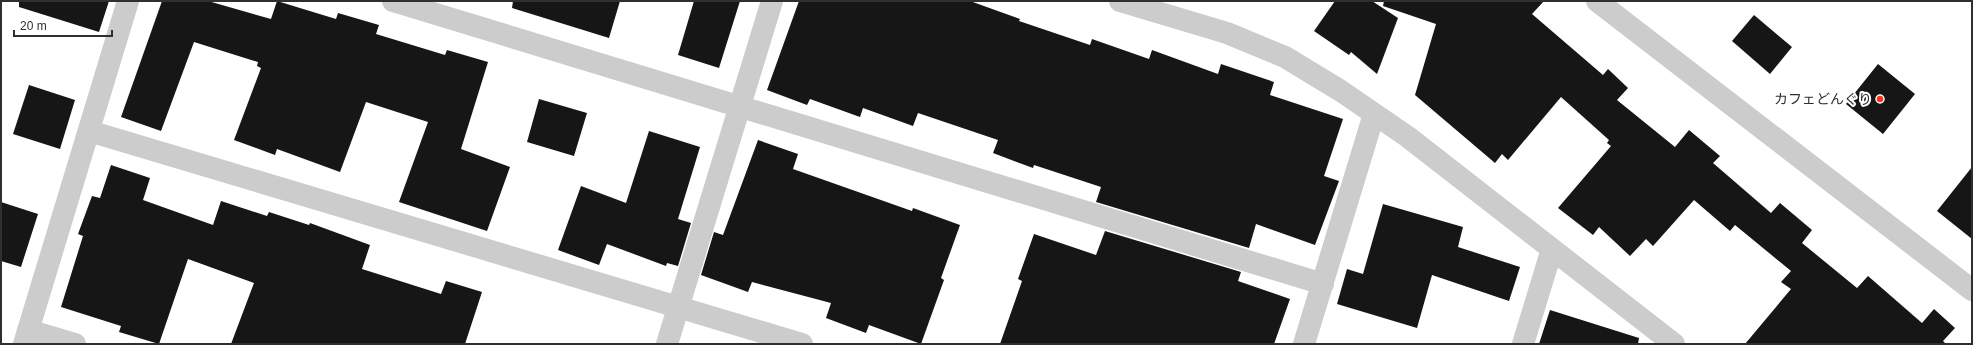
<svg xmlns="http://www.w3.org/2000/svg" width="1973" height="345" font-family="Helvetica,'Noto Sans JP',sans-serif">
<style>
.building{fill:#161616}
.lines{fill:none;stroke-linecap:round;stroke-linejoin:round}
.minor{stroke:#ccc;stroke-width:22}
.poi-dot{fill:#f33524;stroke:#fff;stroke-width:1.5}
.labels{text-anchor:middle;stroke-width:4;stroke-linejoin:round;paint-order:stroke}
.poi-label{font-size:14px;fill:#2f2f2f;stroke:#fff;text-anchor:end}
</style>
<rect width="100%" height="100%" fill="#fff"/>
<!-- building -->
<path class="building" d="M19,1H109L99,32L19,7Z
M162,1H208L271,19L277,1L336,19L338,13L379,25L376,34L445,55L447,50L488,62L461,149L510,167L487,231L399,202L428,122L366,102L340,172L277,149L275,155L234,140L261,68L257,66L258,62L194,42L161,131L121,117Z
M513,1H620L609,38L512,8Z
M694,1H740L719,68L678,55Z
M799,1H970L1020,19L1019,21L1090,45L1092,39L1149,59L1152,50L1218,74L1221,64L1274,82L1270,95L1343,119L1324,176L1339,181L1315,245L1256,224L1249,248L1096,202L1101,187L1034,165L1033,168L993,153L998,140L918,113L913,126L863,108L860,117L810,99L807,105L767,90Z
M1335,1H1372L1398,18L1377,74L1351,52L1349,55L1314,31Z
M1384,1H1544L1532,14L1603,75L1608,69L1628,88L1617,100L1675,147L1689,130L1720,156L1713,163L1771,213L1780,203L1812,230L1802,243L1857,288L1868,276L1922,323L1934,309L1955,328L1943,341L1946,344H1745L1791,289L1781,282L1791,271L1735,225L1730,231L1694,200L1653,246L1646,239L1630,256L1599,227L1593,235L1558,208L1611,146L1607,143L1609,140L1561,97L1508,160L1502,154L1495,163L1415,95L1436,24L1383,6Z
M1754,15L1792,47L1770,74L1732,41Z
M1878,64L1915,94L1883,134L1846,104Z
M29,85L75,100L60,149L13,134Z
M539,99L587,113L574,156L527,142Z
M649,131L700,147L678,219L691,223L678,266L667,263L666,266L607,244L599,265L558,250L581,186L626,203Z
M758,140L798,154L793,169L912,211L913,208L960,225L941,278L944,280L921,344L869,325L866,333L826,318L831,303L752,282L748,292L701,275L714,232L723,235Z
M111,165L150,178L143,200L213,225L221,201L267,216L269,212L309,225L310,223L370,245L362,269L441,294L446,281L482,292L465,344H231L254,283L188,259L159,344L119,332L121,326L61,307L83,236L78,234L92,196L100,198Z
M1972,167V239L1937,211Z
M1,202L38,214L21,267L1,261Z
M1383,204L1463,227L1458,247L1520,267L1509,301L1432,275L1417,328L1337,304L1347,269L1363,274Z
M1105,231L1241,272L1238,281L1290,299L1274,344H1000L1022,281L1018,279L1034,234L1096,255Z
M1550,310L1639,338L1638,344H1539Z"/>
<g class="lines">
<!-- minor -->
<path class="minor" d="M393,1L1323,284
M1120,1L1227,33L1285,57L1341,91L1408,137L1674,344
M1597,1L1972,290
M89,131L802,344
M28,330L75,344
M24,344L128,1
M667,344L772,1
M1304,344L1374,114
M1523,344L1552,249"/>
</g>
<!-- markers -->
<circle class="poi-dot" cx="1880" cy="99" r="4"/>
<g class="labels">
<!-- poi labels -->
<g class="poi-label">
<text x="1872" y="104">カフェどんぐり</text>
</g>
</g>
<!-- border -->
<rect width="1973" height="345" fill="none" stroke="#2f2f2f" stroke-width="4"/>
<!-- scale -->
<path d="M14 30v6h98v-6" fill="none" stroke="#2f2f2f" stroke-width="2"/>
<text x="20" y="30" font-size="12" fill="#2f2f2f" stroke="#ffffff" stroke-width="3" paint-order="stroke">20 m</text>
</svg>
